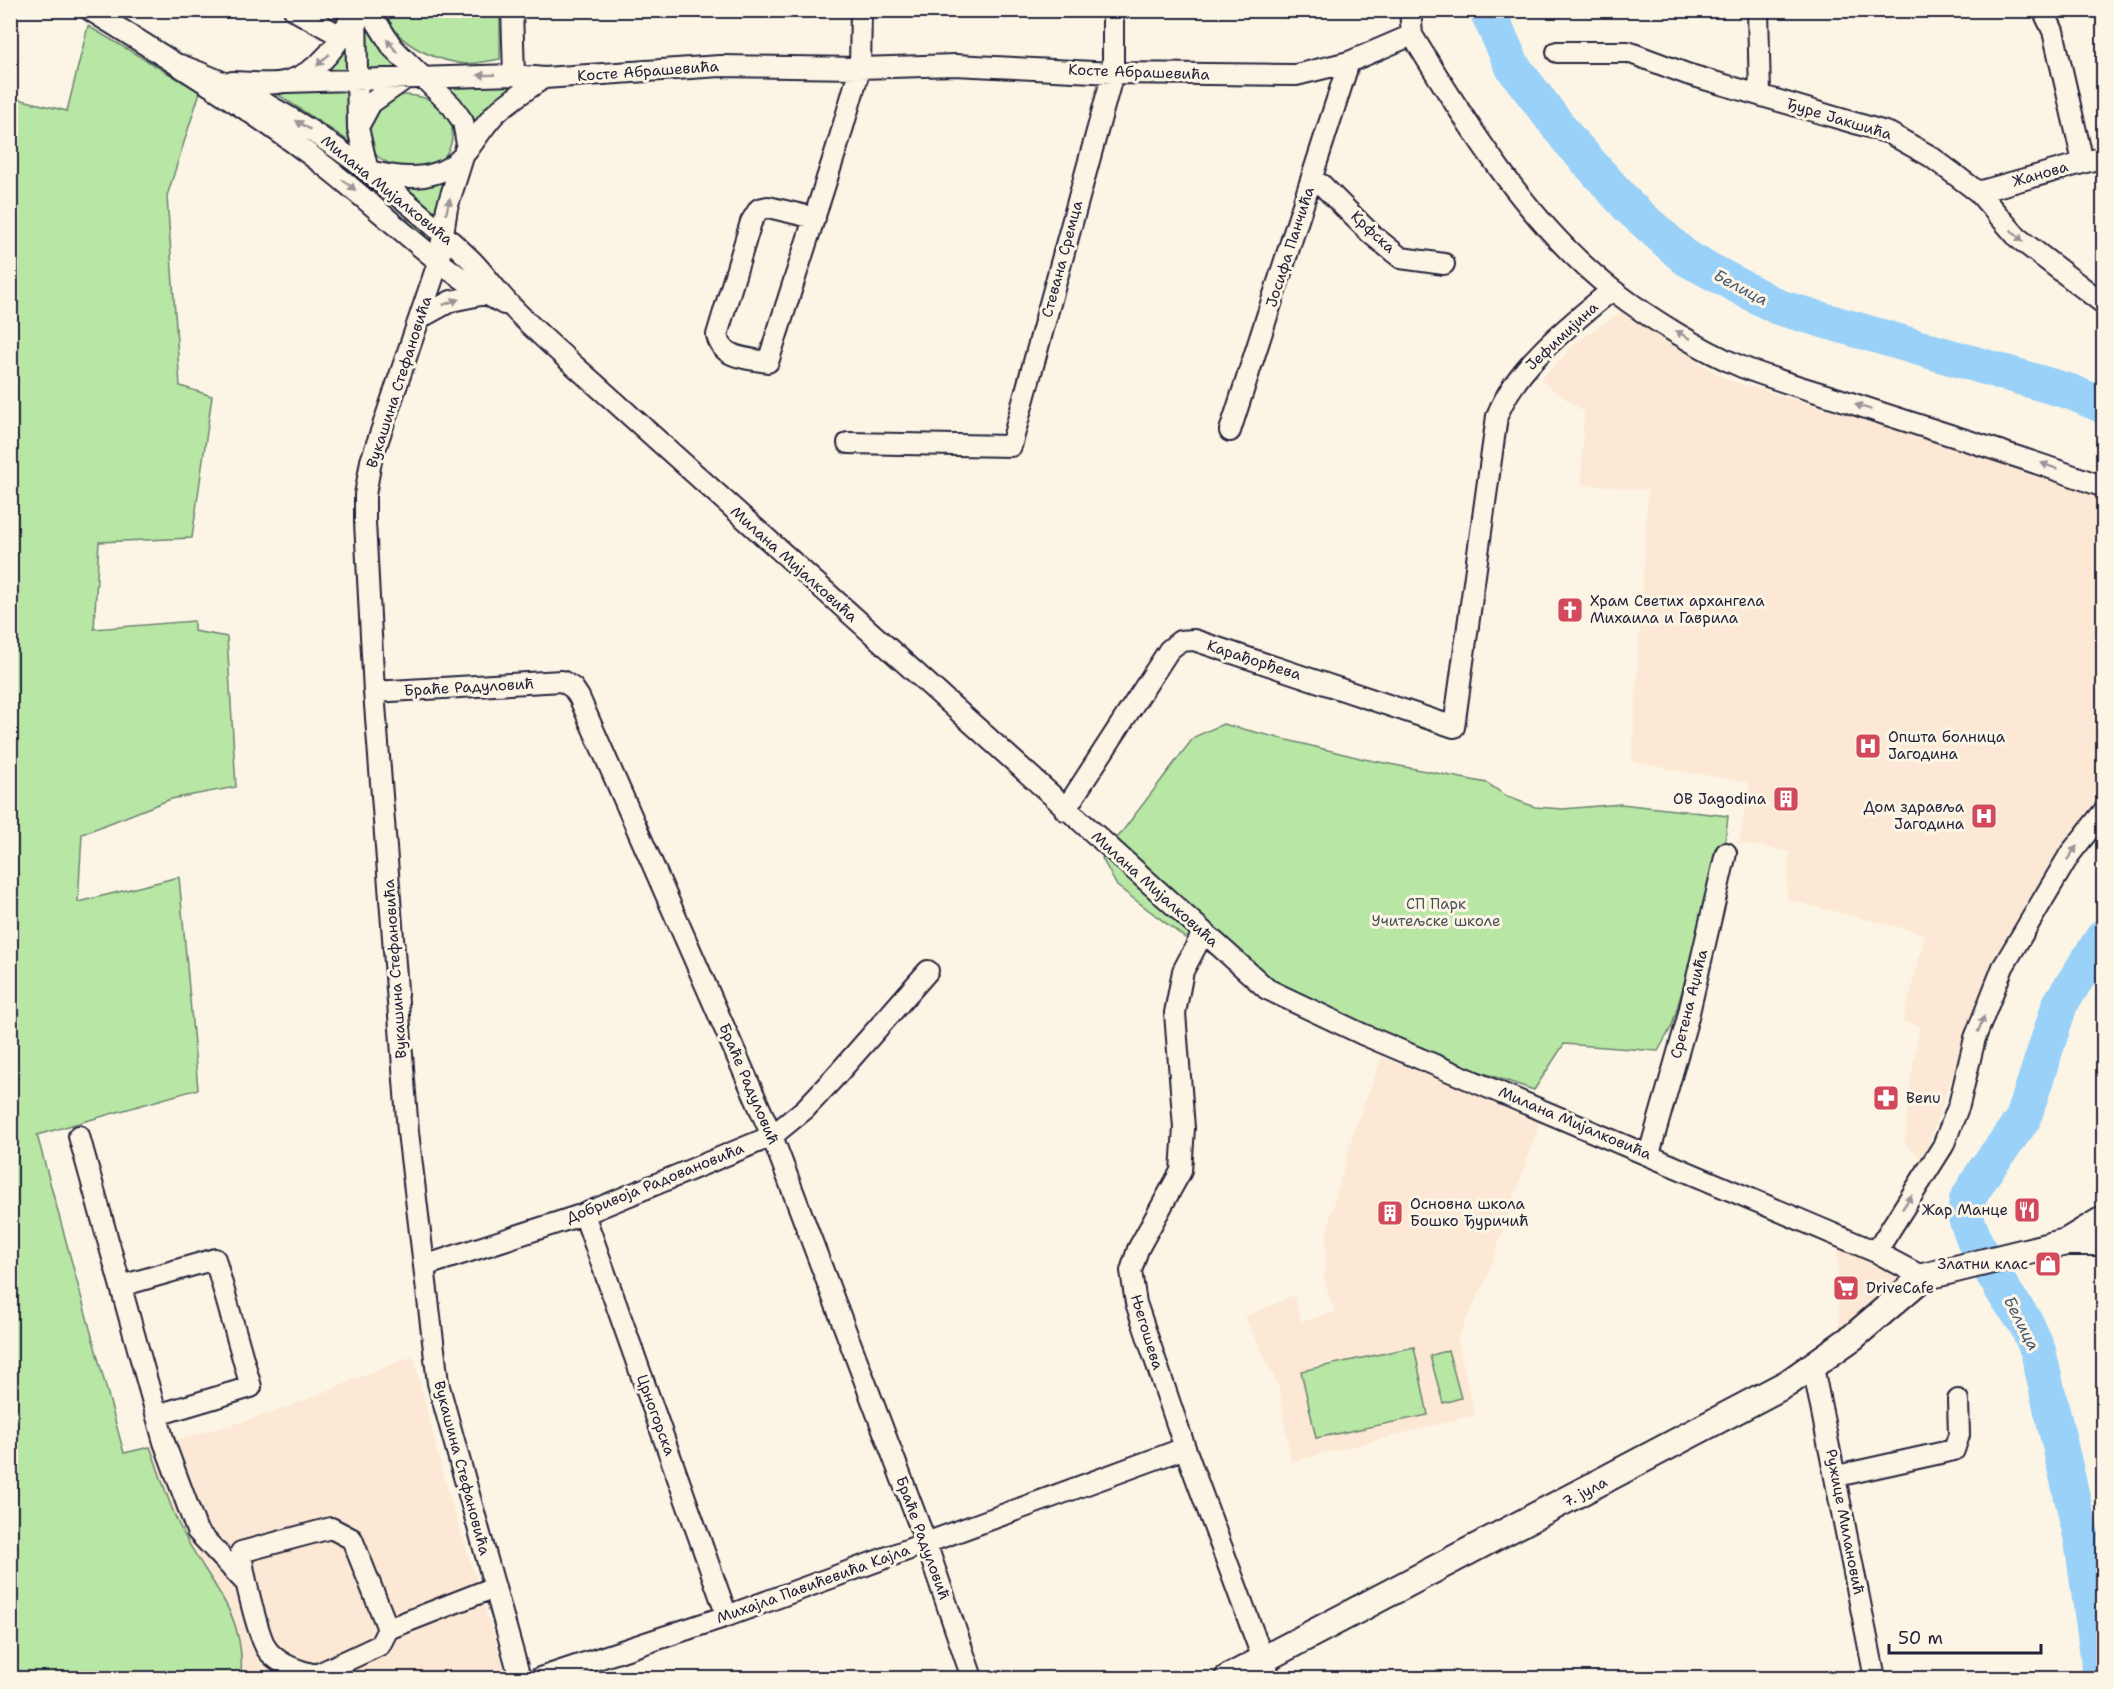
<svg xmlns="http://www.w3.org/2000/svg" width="2114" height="1689" font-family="'Shantell Sans',sans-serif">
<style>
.built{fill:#fce8d4}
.green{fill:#b7e6a5;stroke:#6c8470;stroke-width:1.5}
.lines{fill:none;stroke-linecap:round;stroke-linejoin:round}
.river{stroke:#99d1f8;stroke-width:36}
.minor-casing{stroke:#22223b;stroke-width:24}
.major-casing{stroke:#22223b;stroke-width:30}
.minor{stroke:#fcf5e5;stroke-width:20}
.major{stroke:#fcf5e5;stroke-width:26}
.oneway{fill:#9a9698}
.labels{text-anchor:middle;stroke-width:6;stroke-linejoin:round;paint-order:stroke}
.street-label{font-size:15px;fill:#22223b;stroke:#fcf5e5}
.poi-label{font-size:15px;fill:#22223b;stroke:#fcf5e5;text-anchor:start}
.park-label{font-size:15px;fill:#475356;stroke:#fcf5e5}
.water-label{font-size:16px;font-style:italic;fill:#465774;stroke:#fcf5e5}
</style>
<rect width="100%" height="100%" fill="#fcf5e5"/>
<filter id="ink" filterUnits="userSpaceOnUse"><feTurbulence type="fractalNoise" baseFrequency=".0167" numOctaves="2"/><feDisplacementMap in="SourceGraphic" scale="12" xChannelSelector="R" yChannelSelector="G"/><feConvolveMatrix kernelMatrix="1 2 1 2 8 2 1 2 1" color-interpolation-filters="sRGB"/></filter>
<g filter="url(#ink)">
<!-- built -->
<path class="built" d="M1622,311L1725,379L2060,477L2103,500V793L2025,905L1989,970L1923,1160L1905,1143L1909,1090L1920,1026L1903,1021L1925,934L1786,899L1790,852L1739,843L1749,783L1632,762L1648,490L1581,484L1584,412L1540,380L1578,341Z
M1382,1057L1541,1118L1487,1278L1457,1339L1475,1415L1291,1462L1279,1388L1245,1317L1294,1295L1301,1322L1335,1312L1324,1280L1327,1230L1354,1130Z
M1837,1246L1894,1271L1899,1279L1889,1291L1839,1331Z
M413,1356L445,1482L507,1678H241L242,1661L231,1609L180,1528L150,1447L270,1414Z"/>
<!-- green -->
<path class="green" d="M386,11H500V59C487,61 470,66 458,63C430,58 392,42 386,11Z
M363,16L405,71L364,72Z
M88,26L200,92L167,196L180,386L212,396L192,538L99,542L94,629L194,621V631L227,637L236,787L171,799L82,834L78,902L179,877L198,1089L37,1135L124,1453L150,1447C160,1473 168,1503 181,1529C208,1583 246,1610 241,1678H11L10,97L67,111Z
M351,35L350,73H322Z
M514,81L517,85L486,107L476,121L450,89L456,85Z
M350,87L353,144L268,88Z
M400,95C489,93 454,212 374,154C366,124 366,105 400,95Z
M447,177L440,219L399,186Z
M403,209L434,235V246L409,223Z
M1223,724L1364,759L1487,783L1508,797L1535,807L1563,809L1621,804L1728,816L1725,842L1672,1026L1658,1051L1564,1044L1534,1090L1385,1040L1219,958L1196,946L1117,886L1102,858L1194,737Z
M1414,1347L1428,1415L1316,1438L1301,1371Z
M1448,1350L1461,1398L1443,1403L1430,1356Z"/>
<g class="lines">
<!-- river -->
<path class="river" d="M1487,10L1513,67L1568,139L1629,207L1686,258L1778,307L2071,392L2104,406
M2101,1678L2082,1540L2038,1351L2026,1323L2004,1292L1975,1242L1965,1215L1967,1200L1984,1172L2023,1119L2060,1004L2104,936"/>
<defs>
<path id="minor" d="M90,10C170,60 252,110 326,167C384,212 439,271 504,304
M294,10L341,36
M356,10L358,128L368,171
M369,10L393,48L452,106L463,122L467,144L447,208L439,260L371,461L365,495V522L374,692L408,1132L438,1383L520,1678
M512,10L514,75
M1410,10L1412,35C1467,125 1530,226 1614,291C1649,318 1701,350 1742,367C1775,380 1811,390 1845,401C1931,430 2019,455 2104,487
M1758,10L1760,95
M2043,10L2053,31L2083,162
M1557,52H1628L1687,74L1889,133L1930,156L1978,192L2018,238L2104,304
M180,65C291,105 383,177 469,258C486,274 497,293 514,309C539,335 567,359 594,383L1267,989L1362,1034L1876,1252L1923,1277
M232,82C249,82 272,86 288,81C321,71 342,42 353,10
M286,82L514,75L544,78L720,66L860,68L955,65L1113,73L1296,75L1349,62L1412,35
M358,127L371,103L405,79
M373,172C406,180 443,182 467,151C476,139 484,126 495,114C510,100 527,89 544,78
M1311,180L1322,185L1370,233L1401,258L1444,264
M1978,192L2104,157
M815,218L768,207L759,209L751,222L717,335C722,359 747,358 768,362L838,144L860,68L861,10
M420,318L451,301L485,294
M1230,431L1349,62
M848,443L1011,446L1113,73V10
M374,692L562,681L573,688L579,697L772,1136L926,1543L972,1678
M1065,810L1169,650L1180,641L1194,640L1454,727L1497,416C1516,366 1572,323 1612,290
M1203,933L1183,971L1175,1013L1184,1128L1181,1171L1138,1249L1131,1271L1136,1303L1185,1448L1270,1678
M79,1136L164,1442L197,1531L245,1582
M1649,1154L1687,1021L1726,853
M584,1214L727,1616
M1876,1252L1943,1146L1959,1105L1975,1038L2003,967L2070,854L2104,811
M424,1266L584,1214L772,1136L805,1109L834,1078L928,971
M121,1286L215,1259L251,1387L157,1415
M1813,1367L1875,1678
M1837,1476L1954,1450L1959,1435L1958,1400
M331,1528L352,1539L388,1629L380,1645L316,1675C299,1671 282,1666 269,1652C258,1640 243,1571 241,1552Z
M388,1629L495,1587
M540,1678L727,1616L1185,1448"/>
<path id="major" d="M2066,1242L2104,1219
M1228,1678L1788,1383L1853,1337L1923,1277L2066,1242H2104"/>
</defs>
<!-- minor casing -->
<use href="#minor" class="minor-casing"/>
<!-- major casing -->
<use href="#major" class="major-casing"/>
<!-- minor -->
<use href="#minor" class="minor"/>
<!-- major -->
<use href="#major" class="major"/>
</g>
<!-- one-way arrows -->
<defs><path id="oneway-solid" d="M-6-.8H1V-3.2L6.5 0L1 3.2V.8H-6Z" transform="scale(1.5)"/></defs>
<g class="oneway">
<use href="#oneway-solid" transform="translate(392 46) rotate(-129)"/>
<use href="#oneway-solid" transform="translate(323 60) rotate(137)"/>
<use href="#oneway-solid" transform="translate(486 75) rotate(179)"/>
<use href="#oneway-solid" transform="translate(303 125) rotate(-148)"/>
<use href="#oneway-solid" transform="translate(349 185) rotate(38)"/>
<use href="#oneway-solid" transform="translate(448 206) rotate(-76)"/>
<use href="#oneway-solid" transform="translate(2017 236) rotate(45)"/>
<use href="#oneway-solid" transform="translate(451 302) rotate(-21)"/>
<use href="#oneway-solid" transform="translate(1683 335) rotate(-151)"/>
<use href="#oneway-solid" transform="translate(1863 407) rotate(-162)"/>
<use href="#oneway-solid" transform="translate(2049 466) rotate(-159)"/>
<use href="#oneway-solid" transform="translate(2072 853) rotate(-55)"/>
<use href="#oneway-solid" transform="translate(1981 1024) rotate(-69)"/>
<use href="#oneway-solid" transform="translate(1907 1202) rotate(-56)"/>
</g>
</g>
<!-- icons -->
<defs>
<symbol id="church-square" viewBox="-11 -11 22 22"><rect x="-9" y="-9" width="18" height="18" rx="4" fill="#d1495b" stroke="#fcf5e5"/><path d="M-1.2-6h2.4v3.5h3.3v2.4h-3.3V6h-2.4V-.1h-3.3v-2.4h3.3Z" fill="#fff"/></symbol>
<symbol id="hospital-square" viewBox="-11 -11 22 22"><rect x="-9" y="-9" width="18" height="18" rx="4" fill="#d1495b" stroke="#fcf5e5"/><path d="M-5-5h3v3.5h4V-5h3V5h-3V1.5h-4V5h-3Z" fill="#fff"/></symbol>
<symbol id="building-square" viewBox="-11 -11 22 22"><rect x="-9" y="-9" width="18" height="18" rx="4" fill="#d1495b" stroke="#fcf5e5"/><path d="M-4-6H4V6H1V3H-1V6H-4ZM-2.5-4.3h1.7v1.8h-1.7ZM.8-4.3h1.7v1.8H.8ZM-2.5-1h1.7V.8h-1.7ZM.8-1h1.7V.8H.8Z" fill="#fff"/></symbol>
<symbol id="pharmacy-square" viewBox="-11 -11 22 22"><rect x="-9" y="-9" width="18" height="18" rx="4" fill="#d1495b" stroke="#fcf5e5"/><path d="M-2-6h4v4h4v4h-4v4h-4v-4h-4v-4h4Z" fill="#fff"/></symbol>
<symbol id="restaurant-square" viewBox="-11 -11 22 22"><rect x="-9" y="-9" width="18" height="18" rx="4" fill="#d1495b" stroke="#fcf5e5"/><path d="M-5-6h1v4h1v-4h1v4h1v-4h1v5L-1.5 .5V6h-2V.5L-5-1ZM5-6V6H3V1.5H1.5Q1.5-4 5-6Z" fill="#fff"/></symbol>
<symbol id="shop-square" viewBox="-11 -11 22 22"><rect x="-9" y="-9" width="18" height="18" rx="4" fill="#d1495b" stroke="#fcf5e5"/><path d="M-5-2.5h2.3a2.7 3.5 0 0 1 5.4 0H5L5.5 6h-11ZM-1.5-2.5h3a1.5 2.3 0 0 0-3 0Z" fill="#fff"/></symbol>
<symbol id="supermarket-square" viewBox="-11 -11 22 22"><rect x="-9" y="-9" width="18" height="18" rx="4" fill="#d1495b" stroke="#fcf5e5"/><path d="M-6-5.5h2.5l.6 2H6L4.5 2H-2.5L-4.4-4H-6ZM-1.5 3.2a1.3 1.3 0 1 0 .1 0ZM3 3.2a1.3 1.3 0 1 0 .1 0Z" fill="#fff"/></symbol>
</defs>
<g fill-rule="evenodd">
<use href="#church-square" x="1555" y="595" width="30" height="30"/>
<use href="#hospital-square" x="1853" y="731" width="30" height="30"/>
<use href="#building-square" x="1771" y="784" width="30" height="30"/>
<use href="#hospital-square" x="1969" y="801" width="30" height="30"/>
<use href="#pharmacy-square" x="1871" y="1083" width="30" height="30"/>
<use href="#restaurant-square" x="2012" y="1195" width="30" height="30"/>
<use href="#building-square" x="1375" y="1198" width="30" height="30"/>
<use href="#shop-square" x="2033" y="1249" width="30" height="30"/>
<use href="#supermarket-square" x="1831" y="1273" width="30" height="30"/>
</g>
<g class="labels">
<!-- street labels -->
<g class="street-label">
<text transform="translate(648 71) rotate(-4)" y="5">Косте Абрашевића</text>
<text transform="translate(1139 72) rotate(2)" y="5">Косте Абрашевића</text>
<text transform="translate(1839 119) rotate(17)" y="5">Ђуре Јакшића</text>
<text transform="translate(2040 174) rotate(-16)" y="5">Жанова</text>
<text transform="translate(387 190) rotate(39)" y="5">Милана Мијалковића</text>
<text transform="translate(1373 232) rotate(43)" y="5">Крфска</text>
<text transform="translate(1290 247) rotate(-72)" y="5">Јосифа Панчића</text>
<text transform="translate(1062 259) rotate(-75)" y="5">Стевана Сремца</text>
<text transform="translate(1562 336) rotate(-43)" y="5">Јефимијина</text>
<text transform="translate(399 382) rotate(-72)" y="5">Вукашина Стефановића</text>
<text transform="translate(794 564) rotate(42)" y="5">Милана Мијалковића</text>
<text transform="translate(1254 660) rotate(18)" y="5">Карађорђева</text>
<text transform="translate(469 687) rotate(-3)" y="5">Браће Радуловић</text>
<text transform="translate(1155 889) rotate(42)" y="5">Милана Мијалковића</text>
<text transform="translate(395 969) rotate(-94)" y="5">Вукашина Стефановића</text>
<text transform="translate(1689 1004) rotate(-76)" y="5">Сретена Аџића</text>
<text transform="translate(749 1084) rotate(67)" y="5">Браће Радуловић</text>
<text transform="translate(1575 1123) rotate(23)" y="5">Милана Мијалковића</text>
<text transform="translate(655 1183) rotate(-22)" y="5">Добривоја Радовановића</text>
<text transform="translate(1147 1332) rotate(73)" y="5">Његошева</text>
<text transform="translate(656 1415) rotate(70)" y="5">Црногорска</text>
<text transform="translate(462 1468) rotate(75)" y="5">Вукашина Стефановића</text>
<text transform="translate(1585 1492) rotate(-28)" y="5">7. јула</text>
<text transform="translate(1845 1522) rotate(79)" y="5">Ружице Милановић</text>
<text transform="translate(923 1538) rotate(70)" y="5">Браће Радуловић</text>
<text transform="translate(813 1584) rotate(-20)" y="5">Михајла Павићевића Кајла</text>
</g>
<!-- poi labels -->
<g class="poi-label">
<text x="1590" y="606">Храм Светих архангела<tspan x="1590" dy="17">Михаила и Гаврила</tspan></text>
<text x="1888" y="742">Општа болница<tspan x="1888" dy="17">Јагодина</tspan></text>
<text x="1766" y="804" text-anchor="end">OB Jagodina</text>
<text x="1964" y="812" text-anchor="end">Дом здравља<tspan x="1964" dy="17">Јагодина</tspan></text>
<text x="1906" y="1103">Benu</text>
<text x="1410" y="1209">Основна школа<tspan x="1410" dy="17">Бошко Ђуричић</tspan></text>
<text x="2008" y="1215" text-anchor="end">Жар Манце</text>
<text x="2028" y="1269" text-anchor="end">Златни клас</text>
<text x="1866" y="1293">DriveCafe</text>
</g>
<!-- park labels -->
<g class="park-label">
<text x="1436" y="909">СП Парк<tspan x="1436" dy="17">Учитељске школе</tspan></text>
</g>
<!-- water labels -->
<g class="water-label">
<text transform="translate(1741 287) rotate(28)" y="6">Белица</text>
<text transform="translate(2022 1323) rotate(63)" y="6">Белица</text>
</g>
</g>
<!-- margin -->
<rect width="2114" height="1689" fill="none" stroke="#fcf5e5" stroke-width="36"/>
<rect x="18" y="18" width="2078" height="1653" fill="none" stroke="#22223b" stroke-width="2" filter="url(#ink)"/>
<!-- scale -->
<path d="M1889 1644v9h152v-9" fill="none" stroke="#22223b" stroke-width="3"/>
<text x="1898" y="1644" font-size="18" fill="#22223b" stroke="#fcf5e5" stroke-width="4.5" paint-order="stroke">50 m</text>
</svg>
